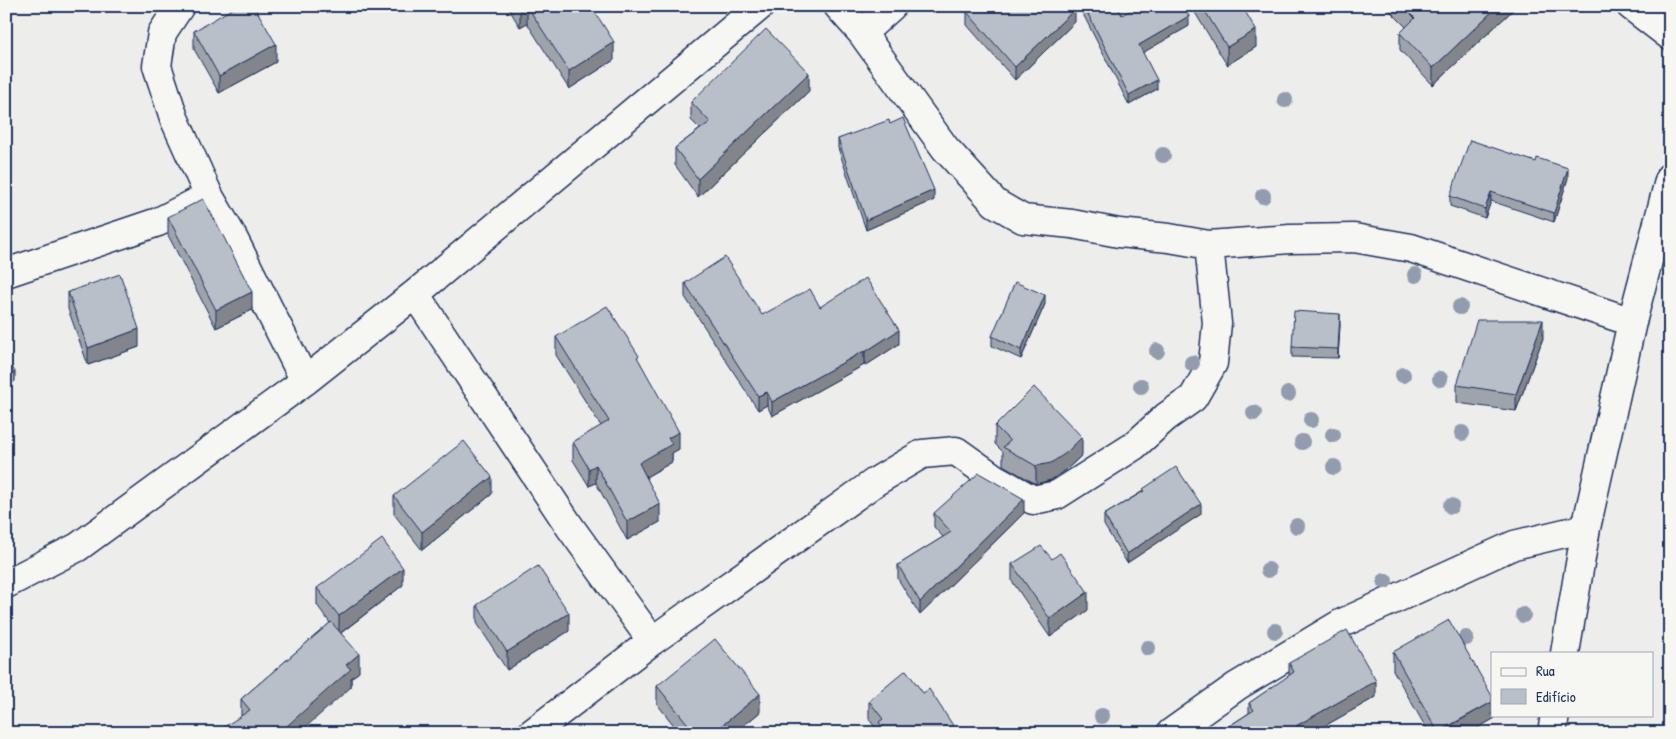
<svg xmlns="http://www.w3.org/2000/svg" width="1676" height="739" font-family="'Patrick Hand',sans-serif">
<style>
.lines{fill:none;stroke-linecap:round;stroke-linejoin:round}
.street-casing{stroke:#1b2f5e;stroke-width:31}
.street{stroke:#f6f6f2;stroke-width:28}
.tree{fill:#929cae}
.wall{fill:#9fa4ac;stroke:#1b2f5e}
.shaded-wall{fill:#82868c;stroke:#1b2f5e}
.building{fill:#b9bfc8;stroke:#1b2f5e}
</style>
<rect width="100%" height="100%" fill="#edeeec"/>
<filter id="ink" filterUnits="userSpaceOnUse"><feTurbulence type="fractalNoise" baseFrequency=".02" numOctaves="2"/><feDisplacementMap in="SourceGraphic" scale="10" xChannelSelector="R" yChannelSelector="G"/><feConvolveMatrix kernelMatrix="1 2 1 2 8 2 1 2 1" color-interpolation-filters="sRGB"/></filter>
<g filter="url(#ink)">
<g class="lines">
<defs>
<path id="street" d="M180,6L162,33L157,66L174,118L209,196L231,234L305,381
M838,6L862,33L945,148L995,203L1023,219L1072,224L1119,233L1169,238L1209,245L1290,239L1354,238L1411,248L1632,322
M1631,6L1670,36
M862,33L892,6
M6,273L158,222L209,196
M415,294L570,527L652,641
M6,584L78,547L305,381L415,294L760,6
M1565,653L1586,528L1632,322L1670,177
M532,733L652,641L875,482L922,454L956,451L994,478L1033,500L1057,495L1134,446L1166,417L1193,398L1213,363L1217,323L1209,245
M1171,733L1237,686L1342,623L1514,545L1586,528
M1552,733L1555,715"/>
</defs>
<!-- street casing -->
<use href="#street" class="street-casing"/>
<!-- street -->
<use href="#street" class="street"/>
</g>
<!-- trees -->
<g class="tree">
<circle cx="1285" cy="100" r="8"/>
<circle cx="1163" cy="155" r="8"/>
<circle cx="1263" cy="196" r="8"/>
<circle cx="1415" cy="275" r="8"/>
<circle cx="1460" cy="307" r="8"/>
<circle cx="1157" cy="351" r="8"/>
<circle cx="1192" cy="363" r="8"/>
<circle cx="1403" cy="375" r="8"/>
<circle cx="1440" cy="379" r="8"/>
<circle cx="1141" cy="386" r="8"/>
<circle cx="1288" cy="394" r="8"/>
<circle cx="1254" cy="413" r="8"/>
<circle cx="1311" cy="420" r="8"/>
<circle cx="1462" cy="433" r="8"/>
<circle cx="1333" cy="435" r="8"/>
<circle cx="1302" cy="442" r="8"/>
<circle cx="1334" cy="467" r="8"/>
<circle cx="1451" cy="506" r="8"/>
<circle cx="1297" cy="526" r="8"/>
<circle cx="1268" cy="570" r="8"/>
<circle cx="1385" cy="581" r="8"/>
<circle cx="1523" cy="615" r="8"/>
<circle cx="1275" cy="631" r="8"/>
<circle cx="1466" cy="638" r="8"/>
<circle cx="1148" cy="648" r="8"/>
<circle cx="1102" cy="716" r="8"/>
</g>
<!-- wall -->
<path class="wall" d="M507,6H591L614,60L569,89L527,23L520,27Z
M1079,6H1117L1122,15L1189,26L1142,53L1157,89L1129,105Z
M1194,6H1242L1256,47L1227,65L1194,11Z
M1385,6H1514V9L1433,85L1400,50V33L1406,27Z
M967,12L1075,22L1015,80L967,25Z
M194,31L276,62L219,93L194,49Z
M809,91L698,197L675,165V148L700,129L691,120V102Z
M890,124L934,200L866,230L838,148V139Z
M1568,178L1554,222L1491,201L1485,218L1450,206V196Z
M168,217L252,310L216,328L168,235Z
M685,283L762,315L820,307L899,344L865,366L864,365L772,416L767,405L758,410L685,297Z
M68,292L139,347L88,365L68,309Z
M1045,304L1021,359L992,346V336Z
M1340,324L1338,358L1292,357V347Z
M556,337L639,361L679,449L672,453V462L646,477L660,522L627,540L596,483L589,486L573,460V442L601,426L556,355Z
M1543,338L1516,411L1457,403V385Z
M995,426L1082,455L1066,470L1051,480L1036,484L1003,465V452L995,444Z
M1143,489L1201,514L1127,563L1104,525V515L1143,491Z
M492,494L422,550L394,514V496Z
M934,513H1024L920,615L898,579V565L943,537L934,527Z
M1012,564L1088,610L1050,637L1012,581Z
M403,585L341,633L359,672L351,678V687L241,717V699L330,623L317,605V588Z
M477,605L569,631L507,670L477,623Z
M1393,652L1495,715V718L1469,733H1429L1393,670Z
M1289,663L1376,697L1312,733H1226V728L1249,713V703L1289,676Z
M657,686L760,712L735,733H680L657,704Z
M923,693L958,733H879L869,719V701Z"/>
<!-- shaded-wall -->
<path class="shaded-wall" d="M525,6H527V23L520,27V9Z
M1498,6H1514V9L1433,85V68Z
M1075,9V22L1015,80V67Z
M1189,16V26L1139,55V45Z
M1256,30V47L1227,65V47Z
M614,42V60L569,89V71Z
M276,44V62L219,93V76Z
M809,73V91L698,197V179Z
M1157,80V89L1129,105V95Z
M1568,168V178L1554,222V213Z
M934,190V200L866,230V220Z
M1491,192V201L1485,218V209Z
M252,292V310L216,328V310Z
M1045,295V304L1021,359V350Z
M1340,314V324L1338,358V349Z
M1543,320V338L1516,411V394Z
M139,329V347L88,365V348Z
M899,330V344L865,366V352Z
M864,351V365L772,416V402Z
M15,372V381L6,387V377Z
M767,392V405L758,410V396Z
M679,432V449L672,453V462L639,481V463L668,438Z
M1082,437V455L1066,470L1051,480L1036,484V466Z
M10,446V464L6,466V448Z
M596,465V483L589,486V469Z
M492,477V494L422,550V532Z
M1024,499V513L920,615V602Z
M660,504V522L627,540V522Z
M1201,504V514L1127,563V554Z
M403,568V585L339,634V616Z
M1088,592V610L1050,637V619Z
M569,613V631L507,670V652Z
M359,654V672L351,678V687L299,733H279L346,665Z
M1376,681V697L1312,733H1296V726Z
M760,694V712L735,733H713Z
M1492,702V715H1495V718L1469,733H1438Z"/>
<!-- building -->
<path class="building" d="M237,6H254L276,44L219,76L194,31Z
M518,6H525L520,9Z
M527,6H591L614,42L569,71Z
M974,6H1072L1075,9L1015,67L967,12Z
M1084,6H1117L1122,15L1138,6H1183L1189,16L1139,45L1157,80L1129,95Z
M1202,6H1242L1256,30L1227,47Z
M1403,6H1498L1433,68L1400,33L1415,18Z
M766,29L809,73L698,179L675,148L710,122L691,102Z
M903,118L934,190L866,220L838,139L889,120L890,124Z
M1470,140L1536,162L1537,158L1568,168L1554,213L1491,192L1485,209L1450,196Z
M203,199L217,224L252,292L216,310L168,217Z
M725,257L762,315L810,289L820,307L866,278L899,330L865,352L864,351L772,402L767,392L758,396L685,283Z
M120,274L139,329L88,348L68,292Z
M1015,282L1045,295L1021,350L992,336Z
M607,306L639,356L637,357L679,432L668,438L672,444L639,463L660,504L627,522L596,465L589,469L573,442L609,421L556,337Z
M1294,311L1340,314L1338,349L1292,347Z
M1477,320H1543L1516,394L1457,385Z
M6,357L15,372L6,377Z
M1034,387L1082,437L1066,453L1051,463L1036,466L1003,447L1010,441L995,426Z
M6,439L10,446L6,448Z
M464,441L492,477L422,532L394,496Z
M1176,467L1201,504L1127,554L1104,515L1144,491L1143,489Z
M979,473L1024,499L920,602L898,565L951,532L934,513Z
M382,539L403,568L339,616L317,588Z
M1041,546L1052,559L1060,553L1088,592L1050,619L1012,564Z
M538,566L569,613L507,652L477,605Z
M1449,620L1492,696V702L1438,732L1393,652Z
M331,622L359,654L346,665L351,669L279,733H215L250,710L241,699Z
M1347,630L1376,681L1296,726L1299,730L1296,732L1297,733H1228L1226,728L1254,710L1249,703L1294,672L1289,663Z
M715,639L760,694L713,733H695L657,686Z
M906,670L923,693L929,689L958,733H886L879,722L883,719L869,701Z"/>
</g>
<!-- margin -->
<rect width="1676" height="739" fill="none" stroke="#f6f6f2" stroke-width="25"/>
<rect x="12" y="12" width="1651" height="714" fill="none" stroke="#1b2f5e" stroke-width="2" filter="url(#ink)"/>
<!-- legend -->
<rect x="1491" y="652" width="162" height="65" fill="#f6f6f2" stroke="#9ea6b7"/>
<rect x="1501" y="668" width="25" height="8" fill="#f6f6f2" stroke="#9ea6b7"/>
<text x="1536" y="676" font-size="15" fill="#1b2f5e">Rua</text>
<rect x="1501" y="689" width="25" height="15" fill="#b9bfc8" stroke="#9ea6b7"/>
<text x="1536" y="702" font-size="15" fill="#1b2f5e">Edifício</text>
</svg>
